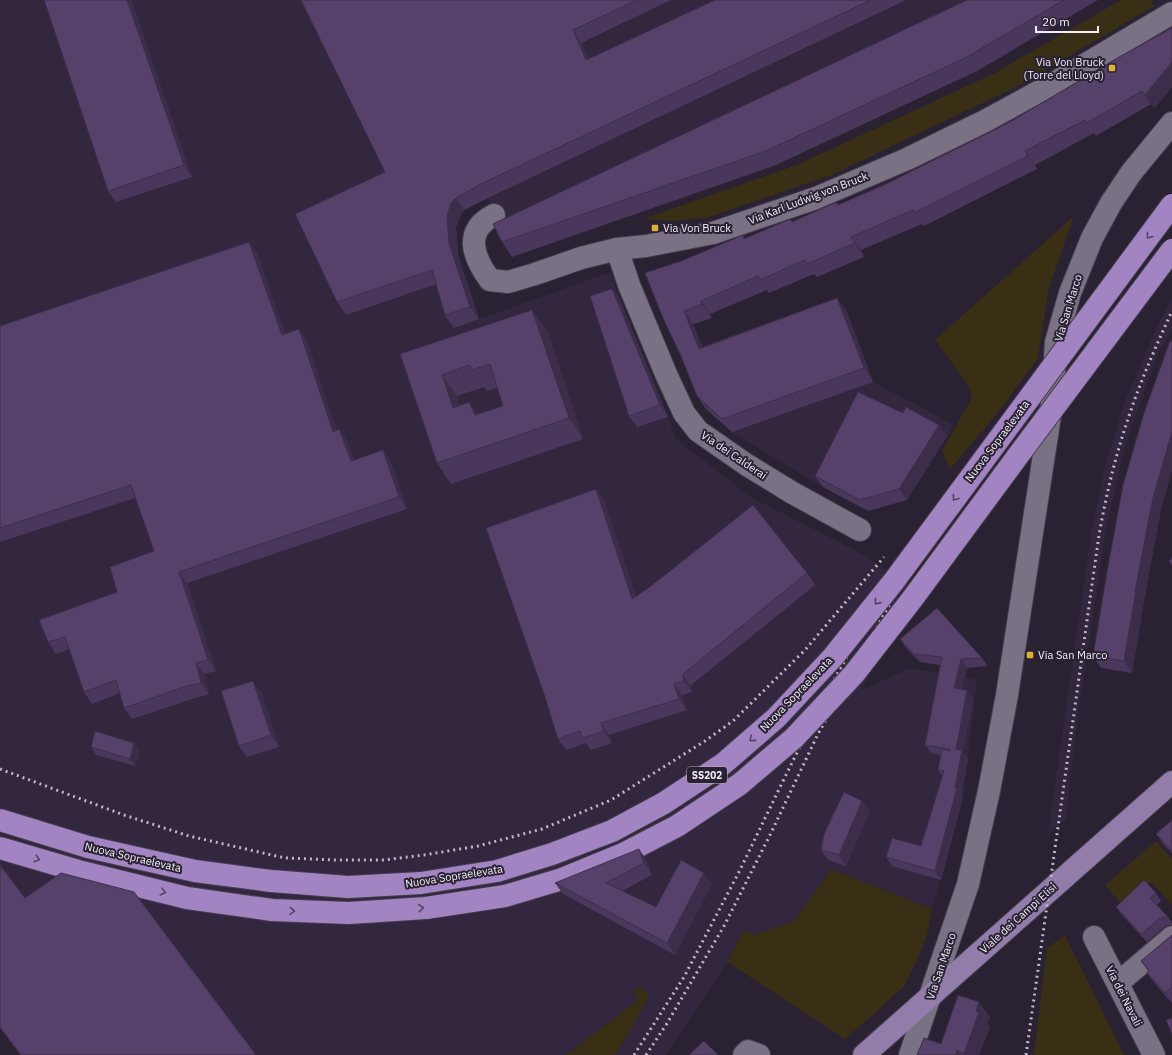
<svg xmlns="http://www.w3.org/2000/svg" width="1172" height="1055" font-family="'IBM Plex Sans',sans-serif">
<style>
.built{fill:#32273e}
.green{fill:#392f15}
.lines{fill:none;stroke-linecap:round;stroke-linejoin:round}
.minor-casing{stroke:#443d4b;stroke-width:24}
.major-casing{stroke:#443d4b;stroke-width:24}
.minor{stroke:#7a7185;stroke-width:22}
.major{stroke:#927caa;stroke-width:22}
.rail{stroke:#bfb9c6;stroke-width:3;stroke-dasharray:2 4;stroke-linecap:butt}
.highway-bridge-casing{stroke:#443d4b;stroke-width:24;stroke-linecap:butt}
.highway-bridge{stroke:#a284c3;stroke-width:22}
.wall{fill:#4a385c;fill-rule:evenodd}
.shaded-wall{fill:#3c2e4b}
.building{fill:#56416b;stroke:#3c2e4b;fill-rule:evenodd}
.oneway{stroke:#544465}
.poi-dot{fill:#dbb233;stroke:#2a2233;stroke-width:1.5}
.labels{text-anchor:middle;stroke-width:4;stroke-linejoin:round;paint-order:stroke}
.shield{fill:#2a2233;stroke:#b6b0be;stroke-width:1}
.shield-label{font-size:10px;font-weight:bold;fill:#f2edf9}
.poi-label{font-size:11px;fill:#f2edf9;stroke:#2a2233;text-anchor:start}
.street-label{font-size:11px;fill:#f2edf9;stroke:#2a2233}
</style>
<rect width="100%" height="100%" fill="#2a2233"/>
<!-- built -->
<path class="built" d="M0,0H1097L776,165L512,257L488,198L464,210L460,216L456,228L458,255L479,319L611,272L620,300L598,307L668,417L675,438L749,496L862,554L909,586L862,690L910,668L977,680L963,797L932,909L831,869L794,921L753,935L744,929L727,962L666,1055H615L629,1033L650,994L638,987V1000L566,1055H256L33,909L0,866Z
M1172,298V328L1156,358L1126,443L1107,523L1078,714L1066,819L1048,834L1092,527L1106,463L1124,404L1155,331Z
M847,312L873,382L954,425L907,500L868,511L823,487L731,432L730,428H728L706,409L690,369Z"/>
<!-- green -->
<path class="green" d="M1121,0H1151L1154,6L1018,86L831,175L706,218L673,221L643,219L797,165L995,73Z
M1074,216L1049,288L1038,358L996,415L950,469L942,451L972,398L969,386L935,340Z
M1156,841L1172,859V905L1151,882L1123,906L1105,885Z
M831,869L932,909L927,935L917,960L905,985L876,1012L845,1039L727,962L744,929L753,935L794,921Z
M1065,935L1124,1055H1034L1047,948Z
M638,987L650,994L629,1033L615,1055H566L637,1001L633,991Z"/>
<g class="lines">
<defs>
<path id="minor" d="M494,215C463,231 473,257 490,280L508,282L535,274L581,258L617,249L646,246L713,233L816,198L907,159L985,121L1049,86L1172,13
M617,249L629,285L666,374L684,413L698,431L747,465L791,492L860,530
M1094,937L1154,1055
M1118,983L1172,937
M744,1055L748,1051L759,1055
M910,1055L968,884L989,791L1007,695L1052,403L1056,342L1070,293L1092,238L1111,203L1131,173L1172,123"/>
<path id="major" d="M864,1055L1172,782"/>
</defs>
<!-- minor casing -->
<use href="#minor" class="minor-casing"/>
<!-- major casing -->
<use href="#major" class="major-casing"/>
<!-- minor -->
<use href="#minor" class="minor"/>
<!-- major -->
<use href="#major" class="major"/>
<!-- rail -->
<path class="rail" d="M0,769L124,815L189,836L285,858L334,860H383L424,855L478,846L542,829L611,800L705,741L733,721L805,650L884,557
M634,1055L684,977L740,870L783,781L824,698L890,579
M646,1055L666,1025L724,926L770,835L818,734L896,593
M1026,1055L1099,535C1106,496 1115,457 1128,419C1140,382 1156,346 1172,311"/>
<defs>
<path id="highway-bridge" d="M0,820L88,847L195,871L271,881L348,887L421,883L497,871L552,854L612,831L664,803L723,764L776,718L833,657L894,581L1172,205
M0,848L82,872L187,898L272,910L349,913L426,908L505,896L562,879L623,854L677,826L740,784L794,738L854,674L913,598L1017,457L1172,250"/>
</defs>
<!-- highway-bridge casing -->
<use href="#highway-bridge" class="highway-bridge-casing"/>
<!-- highway-bridge -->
<use href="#highway-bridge" class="highway-bridge"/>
</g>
<!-- wall -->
<path class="wall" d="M131,0L192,177L116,202L108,191Z
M301,0H671L581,43L589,59L715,0H906L488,198L464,210L460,216L456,228L458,255L479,319L454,328L445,315L436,284L346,315L337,302L385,172Z
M967,0H1098L977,71L776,165L512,257L502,242Z
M1121,56L1154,109L1151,104L1096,136L1094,133L1035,165L1037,169L924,226L922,224L861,250L864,257L817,277L814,274L769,293L767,290L710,314L712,318L693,324L702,347L837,298L847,312L873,382L732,432L706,409L697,396L681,356L684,260L792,222L838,205L886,184L1010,122Z
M249,242L257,253L285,334L307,340L336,431L339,429L347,441L354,460L383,450L391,462L407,509L187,583L216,671L204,674L209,694L195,698L132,719L124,708L120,693L92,704L84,692L70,649L56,654L48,642L117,592L154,551L135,498L0,542V326Z
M612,289L620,300L668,417L637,427L629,416Z
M532,310L547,331L583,439L451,484L437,463L400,354ZM484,387L487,391L497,388L503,406L477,414L469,402L460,405L457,396Z
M903,413L939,425L947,436L907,500L868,511L823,487L815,476Z
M596,489L604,500L636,597L807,573L815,585L690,686L692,692L682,695L687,710L609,735L612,743L591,750L586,743L566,750L558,739Z
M1161,509L1144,600V601L1132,673L1101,668L1093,656Z
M900,639L982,658L988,666L967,668L962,689L973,699L963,752L968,759L961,794L963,797L941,880L892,866L886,857L921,846L942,776L938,770L941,755L931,753L925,745L940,665L920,662L906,648Z
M261,692L279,747L247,757L239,746Z
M134,743L139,751L135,766L96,755L91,747Z
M862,801L870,811L846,866L828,860L821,850Z
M1172,820V853L1164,845L1156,834Z
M647,861L652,875L622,891L656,907L712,884L675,955L563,894L555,883Z
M0,865L25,898L256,1055H20L0,1028Z
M1156,893L1161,901L1157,905L1168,917L1172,923V925H1169L1164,927L1147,942L1121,914L1116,907Z
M1172,935V1003L1155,984L1147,973L1148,971L1141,961Z
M990,1017L987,1023L990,1027L979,1055H917L941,1044Z"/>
<!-- shaded-wall -->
<path class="shaded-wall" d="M127,0H131L192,177L184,165Z
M573,30L581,43L595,72L586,60Z
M1172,62V87L1154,109L1145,95Z
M1025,151L1035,165L1037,169L1028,156Z
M456,198L464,210L460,216L456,228L458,255L479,319L470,307L449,243L447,216L451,203Z
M851,237L861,250L864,257L855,243Z
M249,242L257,253L290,347L282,335Z
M612,289L620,300L668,417L660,405Z
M837,298L847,312L873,382L864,368Z
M701,301L710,314L712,318L702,304Z
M532,310L547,331L583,439L569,418Z
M684,311L693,324L708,362L699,349Z
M299,329L307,340L341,444L333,432Z
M442,375L457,396L468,429L453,408Z
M469,402L484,423L475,415Z
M939,425L947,436L907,500L899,489Z
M339,429L347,441L359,472L351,461Z
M1172,432V471L1161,509L1144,600V601L1132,673L1124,661L1135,591L1153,498Z
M383,450L391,462L407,509L399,497Z
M596,489L604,500L640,610L632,599Z
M179,572L187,583L216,671L208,660Z
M961,659L967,668L960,697L954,688Z
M196,663L204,674L209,694L201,683Z
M683,674L690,686L692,692L684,681Z
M253,681L261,692L279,747L271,735Z
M674,684L682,695L687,710L679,699Z
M967,690L973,699L963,752L968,759L961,794L963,797L941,880L935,871L955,788L956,749Z
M601,723L609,735L612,743L604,731Z
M134,743L139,751L135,766L130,759Z
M862,801L870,811L846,866L839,855Z
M639,849L647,861L652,875L644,863Z
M704,873L712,884L675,955L667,943Z
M979,1002L990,1017L987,1023L990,1027L979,1055H965L964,1054L976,1011Z
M957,1050L961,1055H955Z"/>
<!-- building -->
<path class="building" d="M44,0H127L184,165L108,191Z
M301,0H637L573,30L586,60L715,0H871L479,185L456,198L451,203L447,216L449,243L470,307L445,315L432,270L337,302L295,214L385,172Z
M967,0H1064L967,57L766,151L502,242L493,224Z
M1172,28V62L1145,95L1142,91L1087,123L1085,120L1025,151L1028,156L914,213L913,210L851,237L855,243L807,264L805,260L760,280L758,276L701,301L702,304L684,311L699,349L837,298L864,368L722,419L697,396L681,356L663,318L645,273L684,260L743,235L744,239L790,219L792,222L836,202L838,205L886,184L1010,122L1121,56Z
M249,242L282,335L299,329L333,432L339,429L351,461L383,450L399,497L179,572L208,660L196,663L201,683L187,686L124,708L116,680L84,692L65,637L48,642L39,620L117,592L110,567L154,551L131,485L0,528V326Z
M612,289L660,405L629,416L590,296Z
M532,310L569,418L437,463L400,354ZM490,364L503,406L475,415L469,402L453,408L442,375L470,365L472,370Z
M1170,341L1172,342V432L1153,498L1135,591L1136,590L1124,661L1093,656L1107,572L1123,485L1144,413Z
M858,392L903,413L906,407L939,425L899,489L860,500L815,476Z
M596,489L632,599L651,586L753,505L807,573L683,674L684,681L674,684L679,699L601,723L604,731L583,738L580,731L558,739L545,697L486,528Z
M1172,558V565L1169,561Z
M937,608L982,658L961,659L954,688L967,690L956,749L962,750L955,788H957L935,871L886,857L892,838L921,846L944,771L938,770L942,749L950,751V749L925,745L942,657L914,654L900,639Z
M253,681L271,735L239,746L221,691Z
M95,731L134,743L130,759L91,747Z
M844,792L862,801L839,855L821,850L824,834Z
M1172,820V851L1156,834Z
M639,849L644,863L606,883L656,907L681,860L704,873L667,943L555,883Z
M0,865L25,898L61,873L134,892L256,1055H21L0,1027Z
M1144,880L1156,893L1150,898L1168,917H1164L1158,920L1141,934L1116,907Z
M1172,935V987L1165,993L1147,973L1149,970L1141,961Z
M958,995L979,1002L976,1011L979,1012L964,1054L957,1050L955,1055H917L924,1038L941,1044Z
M1172,1018V1034L1166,1020Z
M704,1041L718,1055H689Z"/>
<!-- one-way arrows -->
<defs><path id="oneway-chevron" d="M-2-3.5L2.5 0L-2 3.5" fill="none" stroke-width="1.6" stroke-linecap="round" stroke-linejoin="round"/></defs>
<g class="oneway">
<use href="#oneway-chevron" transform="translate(1149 236) rotate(127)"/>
<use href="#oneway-chevron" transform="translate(955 498) rotate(126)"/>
<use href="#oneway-chevron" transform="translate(877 602) rotate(129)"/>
<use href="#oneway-chevron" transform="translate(752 739) rotate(139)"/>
<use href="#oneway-chevron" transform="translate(37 859) rotate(17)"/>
<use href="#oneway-chevron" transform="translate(163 892) rotate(14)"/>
<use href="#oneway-chevron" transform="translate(421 908) rotate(-5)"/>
<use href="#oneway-chevron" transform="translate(292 911) rotate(3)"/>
</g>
<!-- markers -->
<g class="poi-dot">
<rect x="1108" y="64" width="8" height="8" rx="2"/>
<rect x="651" y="224" width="8" height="8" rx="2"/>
<rect x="1026" y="651" width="8" height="8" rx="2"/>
</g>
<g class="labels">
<!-- shield labels -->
<rect class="shield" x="687" y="767" width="40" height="16" rx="3"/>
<g class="shield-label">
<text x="707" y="779">SS202</text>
</g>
<!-- poi labels -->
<g class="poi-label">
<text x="1104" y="66" text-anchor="end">Via Von Bruck<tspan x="1104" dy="13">(Torre del Lloyd)</tspan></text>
<text x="663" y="232">Via Von Bruck</text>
<text x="1038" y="659">Via San Marco</text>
</g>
<!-- street labels -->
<g class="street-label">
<text transform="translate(808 198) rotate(-21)" y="4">Via Karl Ludwig von Bruck</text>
<text transform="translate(1068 308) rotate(-73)" y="4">Via San Marco</text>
<text transform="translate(997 441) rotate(-53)" y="4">Nuova Sopraelevata</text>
<text transform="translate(734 455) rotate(34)" y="4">Via dei Calderai</text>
<text transform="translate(796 694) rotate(-46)" y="4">Nuova Sopraelevata</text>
<text transform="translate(133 857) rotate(13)" y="4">Nuova Sopraelevata</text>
<text transform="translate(454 876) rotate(-9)" y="4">Nuova Sopraelevata</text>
<text transform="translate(1018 918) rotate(-42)" y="4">Viale dei Campi Elisi</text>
<text transform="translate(941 966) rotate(-71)" y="4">Via San Marco</text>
<text transform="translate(1124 996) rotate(63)" y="4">Via dei Navali</text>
</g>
</g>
<!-- scale -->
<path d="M1036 26v6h62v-6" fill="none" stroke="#f2edf9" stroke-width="2"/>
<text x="1042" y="26" font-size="12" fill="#f2edf9" stroke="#2a2233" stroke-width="3" paint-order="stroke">20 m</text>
</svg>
